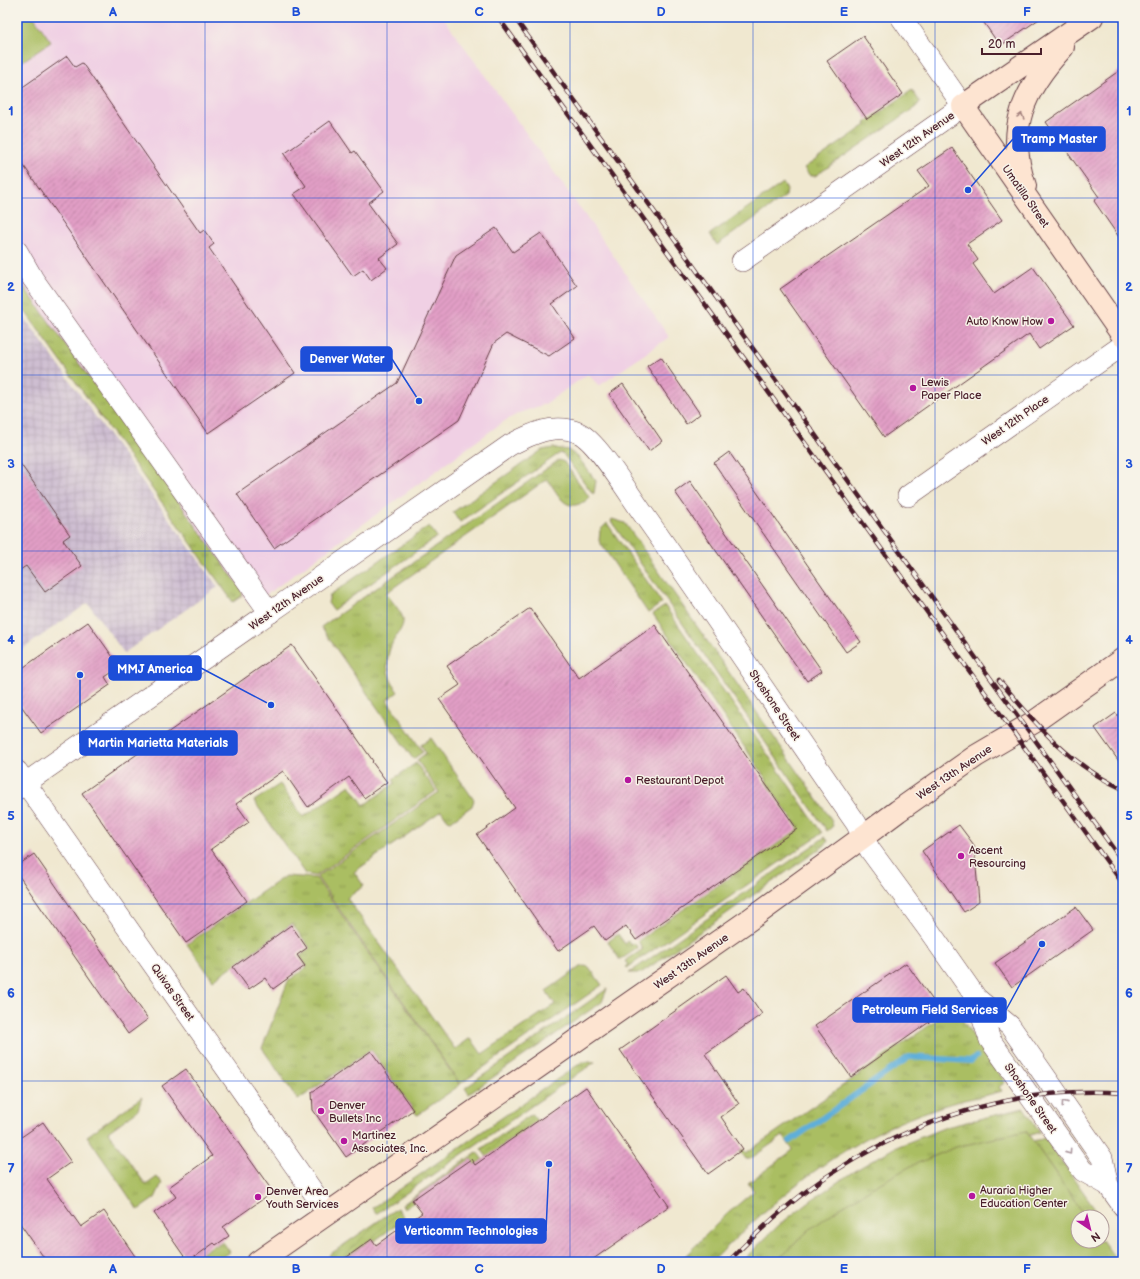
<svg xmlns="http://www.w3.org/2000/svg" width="1140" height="1279" font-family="'Balsamiq Sans',sans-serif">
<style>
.built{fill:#f0d0e4}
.industrial{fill:url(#industrial-grid)}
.grass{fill:url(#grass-tufts);stroke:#7a6e46}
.garden{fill:url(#garden-furrows);stroke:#7a6e46}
.pitch{fill:#aabe62;stroke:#7a6e46}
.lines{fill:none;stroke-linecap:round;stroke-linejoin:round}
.stream{stroke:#5eafd9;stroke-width:6}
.building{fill:url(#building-hatch)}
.street-casing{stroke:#633d44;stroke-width:22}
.secondary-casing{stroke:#633d44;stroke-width:24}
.street{stroke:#fff;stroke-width:21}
.secondary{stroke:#fde4d1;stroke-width:22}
.rail-casing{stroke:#4a1f2b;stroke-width:4.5}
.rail{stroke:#f7f3e8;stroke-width:3;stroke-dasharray:9;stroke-linecap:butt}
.oneway{stroke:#a4827e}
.oneway2{stroke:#ae9aa0}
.grid{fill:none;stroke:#1d4ed8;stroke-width:1;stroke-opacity:0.55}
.poi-dot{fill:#b5179e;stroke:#f7f3e8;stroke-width:1.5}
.labels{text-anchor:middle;stroke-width:3;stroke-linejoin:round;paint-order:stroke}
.street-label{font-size:11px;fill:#4a1f2b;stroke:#f7f3e8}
.poi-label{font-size:11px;fill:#4a1f2b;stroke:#f7f3e8;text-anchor:start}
.leader{fill:none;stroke:#1d4ed8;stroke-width:1.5}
.callout-dot{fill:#1d4ed8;stroke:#f7f3e8;stroke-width:1.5}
.callout{fill:#1d4ed8;stroke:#1d4ed8;stroke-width:1.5}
.callout-label{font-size:12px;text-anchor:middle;font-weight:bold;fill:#fff}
.neatline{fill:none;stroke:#1d4ed8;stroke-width:1.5}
.grid-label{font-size:13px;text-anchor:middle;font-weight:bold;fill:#1d4ed8}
</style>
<defs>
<pattern id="industrial-grid" width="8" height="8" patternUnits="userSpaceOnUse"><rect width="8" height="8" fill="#cebed1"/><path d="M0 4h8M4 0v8" fill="none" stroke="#b2a3b4"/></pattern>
<pattern id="grass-tufts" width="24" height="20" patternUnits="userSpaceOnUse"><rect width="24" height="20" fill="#aabe62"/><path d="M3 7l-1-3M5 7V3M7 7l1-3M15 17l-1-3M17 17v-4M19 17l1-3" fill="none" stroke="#8c9a51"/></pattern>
<pattern id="garden-furrows" width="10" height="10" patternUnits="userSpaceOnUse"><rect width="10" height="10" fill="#aabe62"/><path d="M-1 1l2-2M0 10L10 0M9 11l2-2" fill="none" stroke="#8c9a51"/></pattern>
<pattern id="building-hatch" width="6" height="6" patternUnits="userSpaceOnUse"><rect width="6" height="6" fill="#e29fc6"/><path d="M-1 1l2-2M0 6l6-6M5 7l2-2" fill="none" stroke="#b981a1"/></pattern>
</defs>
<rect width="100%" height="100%" fill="#f7f3e8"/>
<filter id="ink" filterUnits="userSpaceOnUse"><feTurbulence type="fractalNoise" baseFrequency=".025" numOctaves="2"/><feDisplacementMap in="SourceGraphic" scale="8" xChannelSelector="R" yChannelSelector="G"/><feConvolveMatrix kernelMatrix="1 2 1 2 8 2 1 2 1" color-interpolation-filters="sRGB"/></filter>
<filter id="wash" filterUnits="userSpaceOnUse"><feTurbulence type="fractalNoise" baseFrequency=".012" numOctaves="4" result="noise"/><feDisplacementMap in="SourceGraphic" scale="16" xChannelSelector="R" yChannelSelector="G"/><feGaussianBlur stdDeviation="0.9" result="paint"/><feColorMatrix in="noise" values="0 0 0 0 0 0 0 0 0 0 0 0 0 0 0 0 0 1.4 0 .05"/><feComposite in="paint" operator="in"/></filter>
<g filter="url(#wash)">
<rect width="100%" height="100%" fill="#f0e8d0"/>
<!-- built -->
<path class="built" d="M17,17H443L599,235L669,337L599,386L588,374L545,404L519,413L503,422L251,606L243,595L233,602L17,300Z"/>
<!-- industrial -->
<path class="industrial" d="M17,307L218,587L124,653L88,603L17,653Z"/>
<!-- grass -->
<path class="grass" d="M912,90L920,102L916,107L815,176H810L804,168L866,125L865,123Z
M783,183L787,190L786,196L717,245L710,234Z
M17,277L240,587L243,595L233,602L17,300Z
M553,448L568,450L578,457L596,481L594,493L593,494L563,454L560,453L460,522L453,512L542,450Z
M559,460L564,462L590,498C565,516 561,497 547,479L386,593C390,599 402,612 403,619C404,626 399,632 395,638C384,657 385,674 398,692L387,700L423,752L413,759L321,627Z
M612,519L625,523L831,819L833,826L827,831L611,521Z
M607,523L662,603L648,613L599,541L600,530Z
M429,526L437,537L333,610L328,603L330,595Z
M665,606L822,833L627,968L626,966L628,965L625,961L643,949L638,941L799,829L766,782L767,780L653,614Z
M431,738L474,800L472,806L451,821L448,820L441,811L354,872L364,886L347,898L455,1049L469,1039L472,1040L482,1054L555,1004L546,991L580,967L584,966L589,967L602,985L460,1084L317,877L439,792L417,760L426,753L421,745Z
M416,763L436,791L316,876L305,874L254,801L280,784L303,817L350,785L364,805L395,783L393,779Z
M825,837L828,841L824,846L641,973H629Z
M285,876L316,878L460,1085L417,1115L371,1049L298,1100L262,1048L288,981L307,967L300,956L310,948L292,924L213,980L187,944Z
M618,934L625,944L628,941L631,945L634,943L638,948L620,960L608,942Z
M607,989L602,1002L469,1094L465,1088Z
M954,1008L1005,1082L999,1087L1002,1091C990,1095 977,1097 964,1100C947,1104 931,1110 915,1116C834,1147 772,1201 712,1262H679L726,1215L754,1191L748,1183L793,1150L783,1136L750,1159H746L740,1151L743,1149L746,1153Z
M582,1062H595L376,1214L372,1208Z
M142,1097L138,1110L108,1132L146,1185L157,1177L162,1183L155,1198L138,1210L87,1136Z
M1024,1108L1040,1132L1017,1139L840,1262H741L779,1225L810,1201L851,1173L894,1148L946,1127Z
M1045,1138L1099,1214V1217H1086L1033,1141Z
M223,1242L230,1252L216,1262H213L210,1258L204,1262H189L214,1245L216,1246Z"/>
<!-- garden -->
<path class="garden" d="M532,1114L537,1121L487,1157L481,1149Z
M477,1152L483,1160L475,1165L471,1159L412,1199L414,1202L404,1209L402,1205Z
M397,1208L405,1219L374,1241L372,1239L345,1258L347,1262H334L329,1255Z"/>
<!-- pitch -->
<path class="pitch" d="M17,17H34L51,42L17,65Z
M1026,1131L1086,1217H1078V1241H1102V1240L1118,1262H776L809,1230L841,1207L875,1186L911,1166L956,1147Z"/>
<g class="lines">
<!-- stream -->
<path class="stream" d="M790,1141L909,1057L971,1061L976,1057"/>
</g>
<g id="blocks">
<!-- building -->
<path class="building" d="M980,17H1042L1000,46Z
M863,36L903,94L867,119L827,61Z
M67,56L75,67L82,63L200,233L204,230L214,244L209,248L295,373L208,433L17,156V91Z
M1123,68V243L1094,201L1099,197L1046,122Z
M330,121L352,153L355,151L384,191L368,203L398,244L379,258L387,268L371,280L363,269L353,276L294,194L306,186L284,154Z
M952,148L1002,220L967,244L978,260L973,264L994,294L1033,267L1074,325L1039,349L1029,334L884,437L780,289L929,186L918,171Z
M496,228L513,252L541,233L577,286L552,304L575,338L549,356L506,334L494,343L459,420L274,548L237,494L397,383L456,255Z
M661,357L700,414L686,424L647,366Z
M623,384L662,441L649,451L609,394Z
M729,452L861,642L846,652L714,463Z
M17,459L70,535L63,540L82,566L45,592L26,566L17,572Z
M690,481L822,671L807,681L675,492Z
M530,608L579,678L655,625L797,829L636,940L626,926L605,941L594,926L558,951L477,835L515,808L439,699L460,685L447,666Z
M88,622L120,667L105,677L110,685L41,733L17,700V672Z
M292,645L373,761L372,762L387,782L364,798L349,777L308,807L283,771L236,804L249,822L211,849L247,901L186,943L82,793Z
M1116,713L1123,722V767L1095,728Z
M959,825L974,845L979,902L964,912L922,851Z
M34,854L148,1019L128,1034L17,873V866Z
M1076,907L1093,930L1012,987L995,963Z
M291,925L307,948L297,955L305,966L273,989L265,978L249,989L233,967Z
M906,963L942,1013L851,1077L815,1026Z
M726,975L738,992L744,988L762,1014L705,1054L739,1104L721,1117L743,1149L708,1174L620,1050Z
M371,1051L413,1110L346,1157L313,1110L312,1092Z
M186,1069L273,1192L223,1227L229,1236L216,1245L214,1243L188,1262L154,1213L176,1197L169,1187L212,1156L162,1086Z
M586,1087L669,1206L589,1262H340L372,1239L376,1245L422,1213L412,1200L471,1159L475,1165Z
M43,1122L71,1162L47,1179L81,1227L104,1211L139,1262H47L17,1219V1140Z"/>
</g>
</g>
<g filter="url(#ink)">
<use href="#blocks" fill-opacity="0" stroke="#633d44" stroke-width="1"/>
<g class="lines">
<defs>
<path id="street" d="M17,251L33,279L270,613
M742,261L963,106L901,17
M908,496L1123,345
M17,771L328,1213
M17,789L510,445C531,434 555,422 579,433C598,442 630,496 644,515C716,617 785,721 856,823L870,850L928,929L975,996L990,1040L1083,1171L1108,1185
M975,997L1010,1026L1102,1158L1108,1185L1123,1206"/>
<path id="secondary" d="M1092,17L963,106L1123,336
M1025,186C1005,129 1024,89 1063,47
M258,1262L749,920L863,837L898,811L976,756L1034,722L1123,659"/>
</defs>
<!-- street casing -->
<use href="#street" class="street-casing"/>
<!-- secondary casing -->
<use href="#secondary" class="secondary-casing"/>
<!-- street -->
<use href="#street" class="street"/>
<!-- secondary -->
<use href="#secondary" class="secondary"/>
<defs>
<path id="rail" d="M498,17L1123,884
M514,17L1123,862
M999,680C1036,724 1069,765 1123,789
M728,1262C757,1232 788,1203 823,1179C910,1120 1018,1085 1123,1093"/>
</defs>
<!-- rail casing -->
<use href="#rail" class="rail-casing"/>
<!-- rail -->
<use href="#rail" class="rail"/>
</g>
<!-- one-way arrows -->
<defs><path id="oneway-chevron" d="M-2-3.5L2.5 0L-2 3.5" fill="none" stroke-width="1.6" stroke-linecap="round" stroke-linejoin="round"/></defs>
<use class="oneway" href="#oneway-chevron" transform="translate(1021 116) rotate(-74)"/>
<g class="oneway2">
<use href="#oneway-chevron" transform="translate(1064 1103) rotate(-125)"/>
<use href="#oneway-chevron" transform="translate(1069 1152) rotate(55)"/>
</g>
</g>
<!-- grid -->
<path class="grid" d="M205,17V1262M387,17V1262M570,17V1262M753,17V1262M935,17V1262M17,198H1123M17,375H1123M17,551H1123M17,728H1123M17,904H1123M17,1081H1123"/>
<!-- markers -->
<g class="poi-dot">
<circle cx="1051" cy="321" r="4"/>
<circle cx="913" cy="388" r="4"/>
<circle cx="628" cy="780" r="4"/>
<circle cx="961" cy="856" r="4"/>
<circle cx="321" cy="1111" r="4"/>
<circle cx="344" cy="1141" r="4"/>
<circle cx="972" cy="1196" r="4"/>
<circle cx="258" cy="1197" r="4"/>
</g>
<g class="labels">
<!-- street labels -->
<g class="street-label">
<text transform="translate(917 139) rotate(-35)" y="4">West 12th Avenue</text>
<text transform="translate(1026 196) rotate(55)" y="4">Umatilla Street</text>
<text transform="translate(1015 420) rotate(-35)" y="4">West 12th Place</text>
<text transform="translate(286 602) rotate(-35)" y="4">West 12th Avenue</text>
<text transform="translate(775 705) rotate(56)" y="4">Shoshone Street</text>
<text transform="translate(954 772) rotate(-34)" y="4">West 13th Avenue</text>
<text transform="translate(691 961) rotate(-35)" y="4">West 13th Avenue</text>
<text transform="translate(173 992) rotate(55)" y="4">Quivas Street</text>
<text transform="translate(1031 1098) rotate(55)" y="4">Shoshone Street</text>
</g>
<!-- poi labels -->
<g class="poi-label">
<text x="1043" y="325" text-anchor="end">Auto Know How</text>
<text x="921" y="386">Lewis<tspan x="921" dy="13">Paper Place</tspan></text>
<text x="636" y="784">Restaurant Depot</text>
<text x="969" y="854">Ascent<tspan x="969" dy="13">Resourcing</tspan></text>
<text x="329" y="1109">Denver<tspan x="329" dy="13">Bullets Inc</tspan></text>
<text x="352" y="1139">Martinez<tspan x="352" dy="13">Associates, Inc.</tspan></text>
<text x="980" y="1194">Auraria Higher<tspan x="980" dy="13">Education Center</tspan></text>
<text x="266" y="1195">Denver Area<tspan x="266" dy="13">Youth Services</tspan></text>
</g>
</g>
<!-- callouts -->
<path class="leader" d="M968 190L1013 139M419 401L392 359M271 705L201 668M80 675L80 743M1042 944L1006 1010M549 1164L546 1231"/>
<g class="callout-dot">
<circle cx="968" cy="190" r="4"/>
<circle cx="419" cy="401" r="4"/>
<circle cx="271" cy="705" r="4"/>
<circle cx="80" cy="675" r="4"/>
<circle cx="1042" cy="944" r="4"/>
<circle cx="549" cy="1164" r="4"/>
</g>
<g class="callout">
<rect x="1013" y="127" width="92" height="24" rx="4"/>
<rect x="301" y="347" width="91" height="24" rx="4"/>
<rect x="109" y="656" width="92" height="24" rx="4"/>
<rect x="80" y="731" width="157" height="24" rx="4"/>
<rect x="853" y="998" width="153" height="24" rx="4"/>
<rect x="396" y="1219" width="150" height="24" rx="4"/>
</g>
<g class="callout-label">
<text x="1059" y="143">Tramp Master</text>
<text x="347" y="363">Denver Water</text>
<text x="155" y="673">MMJ America</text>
<text x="158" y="747">Martin Marietta Materials</text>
<text x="930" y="1014">Petroleum Field Services</text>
<text x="471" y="1235">Verticomm Technologies</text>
</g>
<!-- margin -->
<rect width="1140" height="1279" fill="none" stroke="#f7f3e8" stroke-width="44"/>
<!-- north arrow -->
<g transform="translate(1090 1229) rotate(145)"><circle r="19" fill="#f7f3e8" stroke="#b29e9c"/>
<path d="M0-3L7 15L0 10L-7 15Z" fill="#b5179e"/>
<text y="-6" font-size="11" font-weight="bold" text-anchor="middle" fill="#4a1f2b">N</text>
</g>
<!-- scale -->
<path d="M982 48v6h59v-6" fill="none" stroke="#4a1f2b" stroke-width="2"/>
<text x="988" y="48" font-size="12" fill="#4a1f2b" stroke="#f7f3e8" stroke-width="3" paint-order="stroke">20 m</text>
<rect x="22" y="22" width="1096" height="1235" class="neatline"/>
<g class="grid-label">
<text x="113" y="16">A</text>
<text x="296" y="16">B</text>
<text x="479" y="16">C</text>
<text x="661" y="16">D</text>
<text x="844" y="16">E</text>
<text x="1027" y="16">F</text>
<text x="11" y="115">1</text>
<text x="1129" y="115">1</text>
<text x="11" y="291">2</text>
<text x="1129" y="291">2</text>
<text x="11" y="468">3</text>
<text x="1129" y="468">3</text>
<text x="11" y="644">4</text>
<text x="1129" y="644">4</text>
<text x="11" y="820">5</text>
<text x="1129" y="820">5</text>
<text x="11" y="997">6</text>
<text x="1129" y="997">6</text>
<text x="11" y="1173">7</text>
<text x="1129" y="1173">7</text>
<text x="113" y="1273">A</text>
<text x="296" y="1273">B</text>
<text x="479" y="1273">C</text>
<text x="661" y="1273">D</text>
<text x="844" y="1273">E</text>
<text x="1027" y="1273">F</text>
</g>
</svg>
